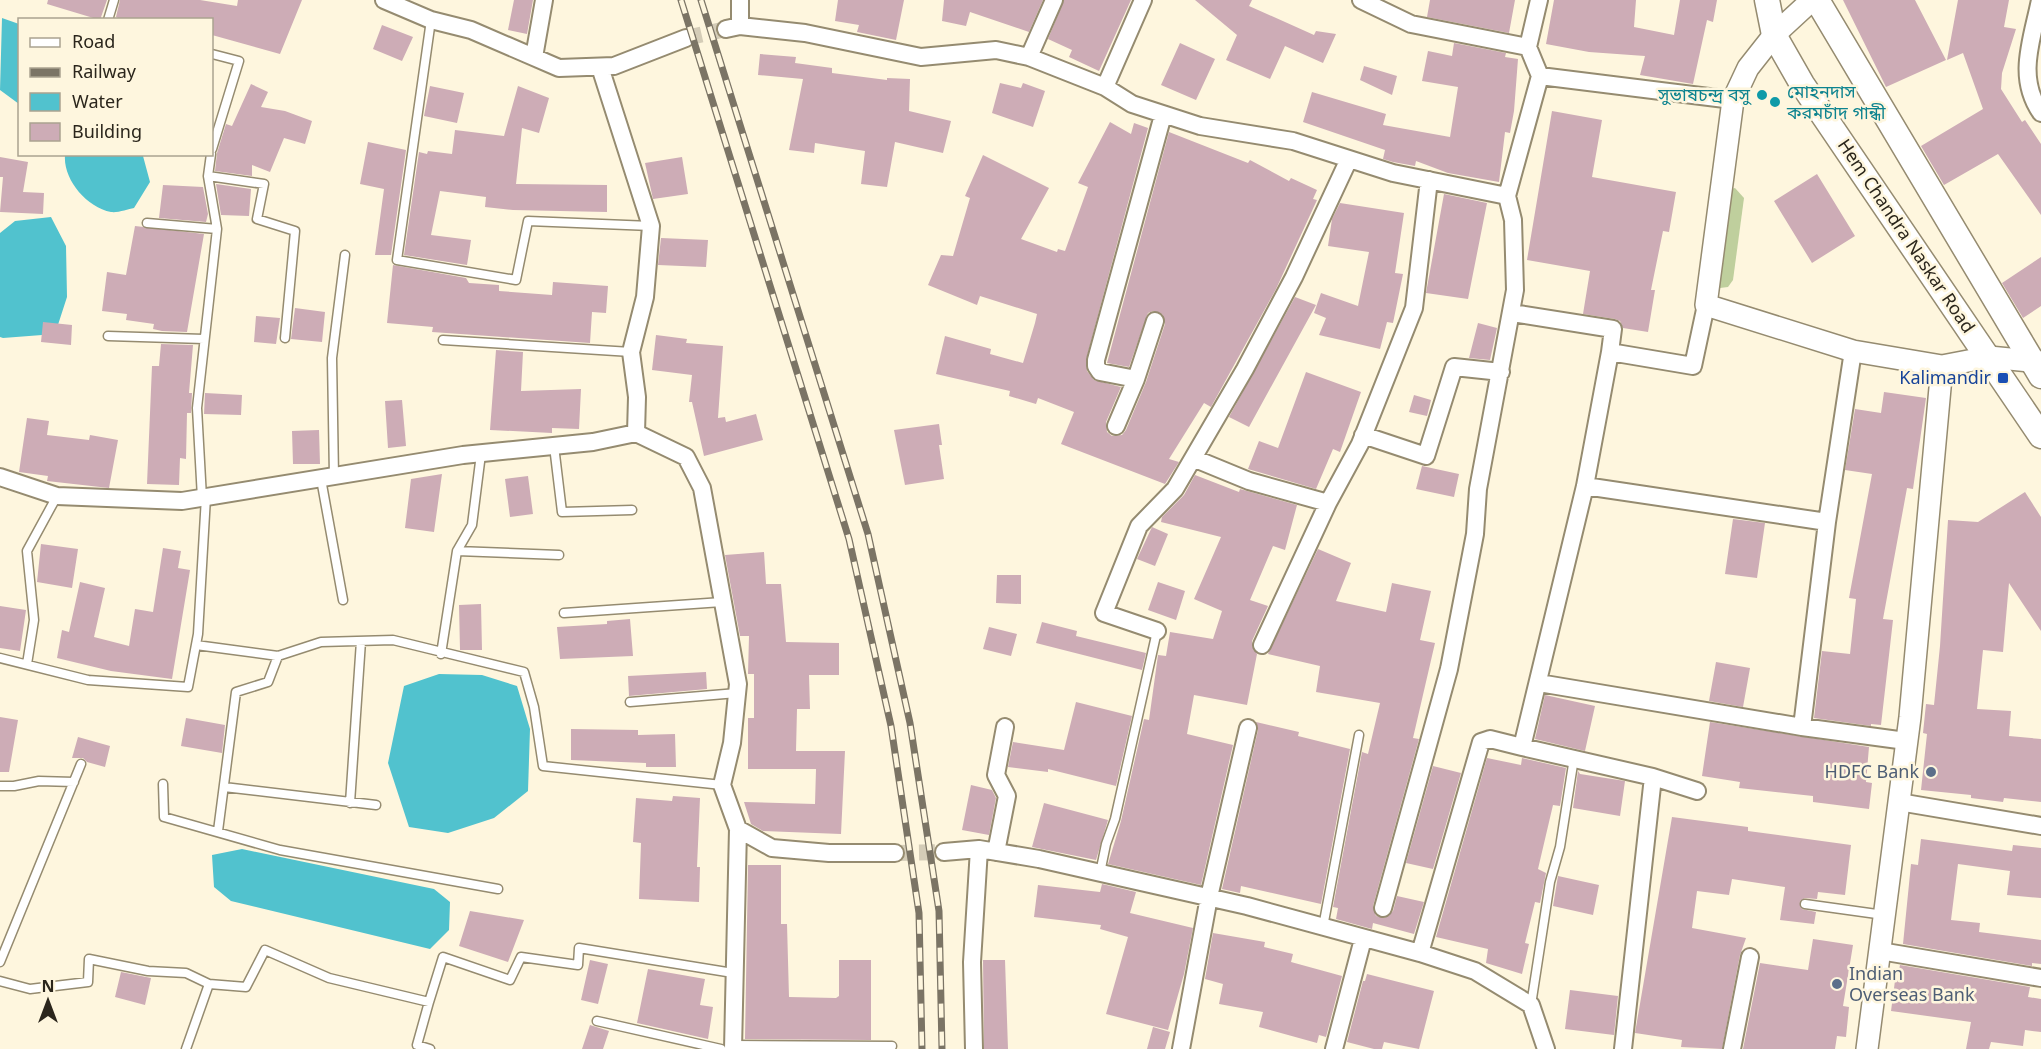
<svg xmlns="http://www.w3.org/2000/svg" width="2041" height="1049" font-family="'Noto Sans','Noto Sans Bengali',sans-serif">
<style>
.green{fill:#bfcf9d}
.water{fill:#51c2ce}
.building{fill:#cdacb6}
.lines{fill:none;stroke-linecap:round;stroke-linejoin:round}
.minor-tunnel{stroke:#d4ccb7;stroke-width:16;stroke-dasharray:16 8;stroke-linecap:butt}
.service-casing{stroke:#958b70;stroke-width:11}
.minor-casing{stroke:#958b70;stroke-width:20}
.tertiary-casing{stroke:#958b70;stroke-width:24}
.secondary-casing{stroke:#958b70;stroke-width:27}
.service{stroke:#fff;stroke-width:8}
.minor{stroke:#fff;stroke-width:16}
.tertiary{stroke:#fff;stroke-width:21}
.secondary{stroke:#fff;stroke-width:24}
.rail-casing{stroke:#7b7465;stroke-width:7}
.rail{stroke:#fef6de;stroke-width:4.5;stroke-dasharray:14;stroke-linecap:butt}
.culture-dot{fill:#0f9aa8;stroke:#fef6de;stroke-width:2}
.transit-dot{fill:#1a4fb4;stroke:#fef6de;stroke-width:2}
.service-dot{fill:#5c6f8a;stroke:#fef6de;stroke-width:2}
.labels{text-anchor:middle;stroke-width:5;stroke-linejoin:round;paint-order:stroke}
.culture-label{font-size:18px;fill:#0d838f;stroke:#fef6de;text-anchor:start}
.street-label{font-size:18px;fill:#2b261c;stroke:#fef6de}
.transit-label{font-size:18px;fill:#164399;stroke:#fef6de;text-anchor:end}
.service-label{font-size:18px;fill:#4e5e75;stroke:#fef6de;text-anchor:end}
</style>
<rect width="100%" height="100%" fill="#fef6de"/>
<!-- green -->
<path class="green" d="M1735,188L1744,198L1733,280L1728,287L1720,288L1712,284L1727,190Z"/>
<!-- water -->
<path class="water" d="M2,18L19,24V104L0,90Z
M65,155L143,156L150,182L134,208C128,209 118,213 111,212C86,207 63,179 65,155Z
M51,217L66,246L67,297L55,334L3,338L0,337V233L15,221Z
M439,674L482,675L517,686L530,729L528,791L494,818L448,833L409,827L388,763L404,686Z
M242,849L434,889L450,902L449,930L430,949L231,901L214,887L212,855Z"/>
<!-- building -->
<path class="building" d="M48,0H107L100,20L47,4Z
M120,0H200L237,6L238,0H302L280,54L212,35V20H123L116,17Z
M514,0H533L527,34L508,30Z
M838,0H904L896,40L857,32L859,25L835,21Z
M944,0H1043L1029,32L970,12L966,26L942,21Z
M1064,0H1131L1099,71L1069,57L1072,50L1048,39Z
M1195,0H1252L1249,6L1314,35L1316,31L1336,34L1323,63L1285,46L1270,79L1226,60L1237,35Z
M1430,0H1515L1509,33L1427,17Z
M1554,0H1636L1634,27L1674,35L1680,0H1717L1713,22L1707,20L1693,84L1640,75L1645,56L1589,52L1546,44Z
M1843,0H1915L1946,60L1886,87Z
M1958,0H2009L2004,27L2016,29L2002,73L2001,89L2022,122L2025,120L2041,144V215L1998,154L1944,185L1921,146L1983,109L1963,53L1947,60Z
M382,25L413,37L402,61L373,49Z
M1180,43L1215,59L1196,100L1161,85Z
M1454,43L1506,53L1505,57L1518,59L1514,111L1510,133L1505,132L1499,182L1448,173L1416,161L1415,166L1393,162L1383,159L1385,150L1303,122L1312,92L1386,114L1383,125L1450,137L1458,87L1422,81L1428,51L1452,56Z
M760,54L796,57L795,63L832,68V73L887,80V78L910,79L909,111L951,121L943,153L895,142L887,187L861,184L865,151L815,143L814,153L789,150L803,79L758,75Z
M1364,66L1397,76L1392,95L1360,80Z
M1000,83L1021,88L1023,83L1045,91L1033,127L992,113Z
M251,84L268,92L261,107L285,111L312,121L305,144L284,138L270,172L252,165V176L215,171L217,153L226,124L232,126Z
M430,86L464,93L457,123L424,116Z
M518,86L549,98L539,133L522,128L516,184L607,185V212L513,210L485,207L486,197L440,191L431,235L471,240L467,265L404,255L419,152L427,154L428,151L452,154L455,130L504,136Z
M1552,111L1602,120L1592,177L1676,192L1669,232L1663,231L1651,290H1655L1648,332L1623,328L1620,321L1615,319L1583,314L1590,271L1527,260Z
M1110,122L1131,134L1134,123L1148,128L1086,360L1087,371L1094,380L1121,387L1106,422L1107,432L1112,436L1122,435L1126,430L1146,382L1165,324L1162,314L1153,311L1148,313L1129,367L1107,363L1169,132L1248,163L1250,160L1289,181L1291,178L1317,190L1313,199L1317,200L1276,289L1211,407L1204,403L1169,459L1179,462L1165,484L1061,444L1074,412L1038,398L1036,404L1009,396L1010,391L936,374L945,336L991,349L990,354L1023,363L1035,323L1037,314L980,296L977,305L928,285L941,255L953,256L970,198L965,196L983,155L1049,188L1021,239L1057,252L1058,249L1065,251L1088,187L1078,183Z
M368,142L406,150L391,255H375L384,189L360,184Z
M0,157L28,162L23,192L44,193L43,214L0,212L3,177H0Z
M682,157L688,194L653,199L645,163Z
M1817,174L1855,236L1812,263L1774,201Z
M216,184L251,189L249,216L221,215Z
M163,185L203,187L208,214L206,222L159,218Z
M1444,194L1487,203L1468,299L1426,293Z
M1340,203L1404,213L1395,273L1403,274L1393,323L1387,322L1380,349L1319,335L1326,318L1314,313L1321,293L1358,306L1369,252L1328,246L1332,219Z
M135,226L204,234L187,332L162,331L153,329L154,324L126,320L127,314L102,311L107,272L126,275Z
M661,238L708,240L706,267L658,265Z
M2041,257V306L2023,318L2002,283Z
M393,265L466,278L469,283L499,285V291L552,295L553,282L608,286L606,313L592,312L590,343L432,332L433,327L387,323Z
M1295,297L1316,305L1249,427L1229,417Z
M295,308L325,312L322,342L291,339Z
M256,316L280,318L276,344L254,342Z
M43,322L72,325L71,345L41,342Z
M1478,323L1497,328L1490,360L1469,358Z
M656,335L687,339L686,343L723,346L718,418L725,417L726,422L756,414L763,440L704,456L692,402H689L692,375L652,370Z
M161,344L193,345L189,393H192L191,413H187L186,459L180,458L179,485L147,484L152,366H159Z
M496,350L523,352L521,391L581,389L579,429L552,428V433L490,430Z
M1306,372L1361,392L1340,452L1333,449L1316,489L1248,469L1259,441L1278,448Z
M1884,392L1926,398L1913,489L1907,488L1883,619L1893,620L1881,725L1871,724V726L1814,718L1822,651L1850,654L1856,599L1849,598L1872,474L1845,470L1855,409L1881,413Z
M205,393L242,395L241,415L204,414Z
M1414,395L1431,400L1427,416L1409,412Z
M402,400L406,446L388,448L385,401Z
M27,418L49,421L47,435L89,440L90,435L118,440L109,488L47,481L48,476L19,472Z
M939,424L942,445H939L944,479L905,485L894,430Z
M319,430L320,464H293L292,431Z
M1422,466L1459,474L1454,497L1416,489Z
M442,474L434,532L405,528L411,479Z
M1195,475L1239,492L1240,489L1297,505L1285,550L1273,546L1250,600L1268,606L1252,641V646L1257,654L1247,705L1194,695L1187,734L1233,745L1201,885L1108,864L1121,821L1144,719L1149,720L1158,655L1166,656L1170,632L1213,639L1222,611L1194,599L1221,537L1161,522L1162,517L1184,495Z
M528,476L533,514L510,517L505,479Z
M2025,492L2041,517V631L2009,583L2003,652L1983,650L1977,709L2011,711L2009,736L2041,739V802L2004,798L2003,802L1971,798V795L1921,790L1927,734L1923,733L1926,704L1934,705L1940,646L1948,520L1978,522Z
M1733,519L1765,523L1757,578L1725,574Z
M1152,527L1168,534L1155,566L1137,559Z
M41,544L78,549L72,588L37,582Z
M163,548L181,551L178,568L190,570L172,679L111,671L57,658L62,630L69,632L80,582L105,588L94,637L129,646L135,609L153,612Z
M1318,549L1351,563L1336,601L1386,612L1392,583L1431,591L1420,640L1435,643L1413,738L1419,739L1373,906L1376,916L1385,918L1393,911L1397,896L1424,902L1414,934L1373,923L1372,929L1336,919L1338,908L1333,907L1362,752L1368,754L1380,703L1316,692L1320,666L1268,654Z
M764,552L766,584H781L786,642L839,643V675H809L810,709H797L796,751H845L841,834L763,831L751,824L744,802L815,804L816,769H748V718H754V674H748L749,636H740L725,555Z
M997,575H1021V604L996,603Z
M1158,582L1185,591L1176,620L1148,610Z
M481,604L482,650H460L459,605Z
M0,606L26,610L20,651L0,648Z
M630,619L633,656L560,659L557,627L607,624V621Z
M1042,622L1077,631L1076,636L1146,653L1142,670L1036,643Z
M989,627L1017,634L1011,656L983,649Z
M1716,662L1750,668L1743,707L1709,701Z
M706,672L707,689L629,696L628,676Z
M1545,695L1595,706L1585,751L1535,739Z
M1076,702L1132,716L1116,786L1048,769V772L1008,767L1013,742L1064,750Z
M0,717L18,720L9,772H0Z
M186,718L225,725L222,753L181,746Z
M1256,722L1299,732L1298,736L1350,749L1321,904L1241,886L1240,893L1222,889L1258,730Z
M1710,722L1869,747L1866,782L1872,783L1869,809L1813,802V796L1739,788L1740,782L1702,776Z
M571,729L638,730V735L675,734L676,767H646V763L571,760Z
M78,737L110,746L105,767L87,762L83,758H72Z
M1487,758L1521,765L1522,758L1566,768L1560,806L1553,805L1538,869L1546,873L1540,903L1535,902L1525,943L1529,944L1522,974L1486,963L1488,949L1436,937Z
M1433,766L1461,773L1433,869L1406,863Z
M1578,771L1580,774L1625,781L1620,816L1573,808Z
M971,785L992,790L996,798L989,835L962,830Z
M673,796L700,798L697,867H700L699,902L639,899L641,843L633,842L636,798L672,801Z
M1044,803L1108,820L1096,860L1032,847Z
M1672,817L1748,827V831L1851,845L1845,895L1818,892L1817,899L1805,898L1800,901L1802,909L1816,912L1814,924L1780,920L1785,887L1732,879L1729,895L1697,891L1692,928L1746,938L1740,955L1722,1049L1681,1047L1682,1040L1635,1033Z
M1921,839L2012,851L2013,845L2041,848V898L2007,895L2010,871L1958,864L1951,920L1980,923L1979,932L2041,940V964L2032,963V966L1903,944L1911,864L1918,865Z
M748,865H781V924H787L789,997L836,998L839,996V960H871V1040L745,1039Z
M1558,876L1599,885L1593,915L1553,906Z
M1102,884L1136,892L1130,913L1193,928L1184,974L1168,1030L1106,1014L1128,937L1100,929L1101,925L1034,917L1038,885L1100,892Z
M470,911L524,920L508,962L459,946Z
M1213,933L1265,942L1264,947L1293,954L1291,962L1342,976L1326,1037L1319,1035L1317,1043L1259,1027L1263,1012L1219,1004L1223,984L1205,979Z
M1813,939L1853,945L1843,1006L1849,1007L1846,1037L1837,1036L1835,1049H1743L1760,963L1808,970Z
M590,960L608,964L598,1004L581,1000Z
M983,960H1005L1008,1049H984Z
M1900,965L2030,987L2028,997L2041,999V1032L2025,1030L2023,1046L1991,1042L1989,1049H1966L1971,1022L1891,1011L1896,973L1898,974Z
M648,969L705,979L700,1005L713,1007L708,1039L637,1023Z
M121,972L151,978L145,1005L115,997Z
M1367,974L1434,991L1419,1049L1384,1042L1382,1049H1374L1347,1042L1363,981H1365Z
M1570,990L1618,996L1614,1035L1565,1029Z
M590,1025L609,1031L603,1049H582Z
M1153,1027L1170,1032L1165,1049H1147Z"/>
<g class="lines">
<!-- minor-tunnel -->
<path class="minor-tunnel" d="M686,38L726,29
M895,853L944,852"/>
<defs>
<path id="service" d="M108,20L114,0
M431,20L397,260L516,280L528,221L651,226
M212,54L239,61L212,149
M208,176L264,184L257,219L295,231L285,338
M147,223L217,229
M108,336L204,339
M443,340L631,352
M554,446L562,512L632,510
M334,477L332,358L345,255
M321,479L343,600
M202,498L197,408L217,229L208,176L211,154
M457,551L559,555
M564,613L722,602
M196,645L278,656L321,642L393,640L524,672L534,707L543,766L722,785
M441,654L457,551L472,525L481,454
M0,658L88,680L188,687L198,634L206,497
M27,664L34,620L27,551L57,496
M630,702L737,693
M163,784L164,817L280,850L498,889
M0,786H14L39,781L74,782
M224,787L376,805
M350,803L361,641
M218,831L236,692L268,682L278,656
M1100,873L1106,844L1115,819L1157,631
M1805,904L1884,915
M1323,927L1359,735
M0,962L81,764
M0,981L30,989L88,982L89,959L148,971L186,973L209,984
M429,1002L417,1045L430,1049
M1531,1005L1550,882L1560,847L1574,758
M597,1021L721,1049
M734,1045L892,1046
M186,1049L209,984L246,987L265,950L329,978L429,1002L443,957L510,980L521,957L578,965L579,948L733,973"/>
<path id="minor" d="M384,0L431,20L471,30L559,68L614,66L686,38
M740,0V26
M1361,0L1411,24L1528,47
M1539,0L1528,47L1540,76
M2040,0C2032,40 2016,77 2041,113
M726,29L740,26L805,33L921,57L996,50L1029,57L1105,87L1132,104L1200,126L1293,141L1393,173L1507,196L1540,76L1733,100
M534,57L544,0
M1029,57L1054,0
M600,67L651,226L645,297L631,352L637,397L636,433L686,457L702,488L738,684L732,743L722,785L738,829L733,1049
M1105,87L1143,0
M1512,313L1613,329L1610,352
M1155,321L1136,379L1100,372L1096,366V360L1163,115
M1116,426L1136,379
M1363,435L1426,456L1454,367L1501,372
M1193,458L1249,481L1328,503
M0,477L57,496L182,501L463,455L593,442L636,433
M1585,486L1827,522
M1157,631L1104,613L1139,526L1175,489L1245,369L1294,277L1349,159
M1262,645L1328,503L1360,444L1414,308L1429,180
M1539,683L1802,727L1906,741
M1802,727L1827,522L1853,351
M1522,747L1653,777L1697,791
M1899,802L2041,826
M738,829L772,848L829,853H895
M944,852L979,849L1039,859L1247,906L1420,953L1475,971L1531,1005L1546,1049
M996,852L1007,796L996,775L1005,727
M1383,908L1449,669L1475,534L1478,489L1515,290L1513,220L1507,196
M1880,951L2041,978
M1420,953L1481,742L1490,739L1522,747L1585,486L1610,352L1693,366L1706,305
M974,1049L972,962L979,849
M1181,1049L1209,897L1248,728
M1334,1049L1363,939
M1623,1049L1653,777
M1732,1049L1750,957"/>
<path id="tertiary" d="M1812,0L1774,35L1748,68L1733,100L1706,305L1853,351L1942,366L1989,357L2041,362
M1867,1049L1910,717L1942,366"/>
<path id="secondary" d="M1767,0L1774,35L1802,84L2041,436
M1817,0L2041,376"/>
</defs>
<!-- service casing -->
<use href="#service" class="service-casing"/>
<!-- minor casing -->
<use href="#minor" class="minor-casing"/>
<!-- tertiary casing -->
<use href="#tertiary" class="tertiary-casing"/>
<!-- secondary casing -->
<use href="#secondary" class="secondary-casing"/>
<!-- service -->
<use href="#service" class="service"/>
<!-- minor -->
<use href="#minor" class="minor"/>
<!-- tertiary -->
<use href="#tertiary" class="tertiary"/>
<!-- secondary -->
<use href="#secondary" class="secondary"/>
<defs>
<path id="rail" d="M681,0L849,539L891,726L919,913L922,1049
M701,0L868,534L910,723L939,911L942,1049"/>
</defs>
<!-- rail casing -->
<use href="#rail" class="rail-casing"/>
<!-- rail -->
<use href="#rail" class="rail"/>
</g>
<!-- markers -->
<g class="culture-dot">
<circle cx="1762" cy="95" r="6"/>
<circle cx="1775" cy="102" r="6"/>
</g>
<rect class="transit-dot" x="1997" y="372" width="12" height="12" rx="3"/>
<g class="service-dot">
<circle cx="1931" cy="772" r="6"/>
<circle cx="1837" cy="984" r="6"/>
</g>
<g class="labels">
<!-- culture labels -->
<g class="culture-label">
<text x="1787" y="98">মোহনদাস<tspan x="1787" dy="21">করমচাঁদ গান্ধী</tspan></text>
<text x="1750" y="101" text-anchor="end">সুভাষচন্দ্র বসু</text>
</g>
<!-- street labels -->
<g class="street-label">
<text transform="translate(1906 236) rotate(56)" y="6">Hem Chandra Naskar Road</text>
</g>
<!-- transit labels -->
<g class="transit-label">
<text x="1991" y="384">Kalimandir</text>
</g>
<!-- service labels -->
<g class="service-label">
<text x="1919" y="778">HDFC Bank</text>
<text x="1849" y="980" text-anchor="start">Indian<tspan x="1849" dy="21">Overseas Bank</tspan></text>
</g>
</g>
<!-- legend -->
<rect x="18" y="18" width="195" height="138" fill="#fef6de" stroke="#aaa390" stroke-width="1.5"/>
<rect x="30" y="38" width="30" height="9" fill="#ffffff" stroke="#aaa390" stroke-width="1.5"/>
<text x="72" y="48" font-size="18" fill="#2b261c">Road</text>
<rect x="30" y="68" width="30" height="9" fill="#7b7465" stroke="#aaa390" stroke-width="1.5"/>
<text x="72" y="78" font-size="18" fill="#2b261c">Railway</text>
<rect x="30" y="93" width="30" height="18" fill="#51c2ce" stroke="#aaa390" stroke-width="1.5"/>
<text x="72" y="108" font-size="18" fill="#2b261c">Water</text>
<rect x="30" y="123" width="30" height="18" fill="#cdacb6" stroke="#aaa390" stroke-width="1.5"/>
<text x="72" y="138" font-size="18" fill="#2b261c">Building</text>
<!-- north arrow -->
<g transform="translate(48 1001)" stroke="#fef6de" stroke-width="4.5" paint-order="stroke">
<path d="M0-4.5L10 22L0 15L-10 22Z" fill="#2b261c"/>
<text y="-9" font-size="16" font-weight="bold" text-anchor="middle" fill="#2b261c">N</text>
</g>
</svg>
